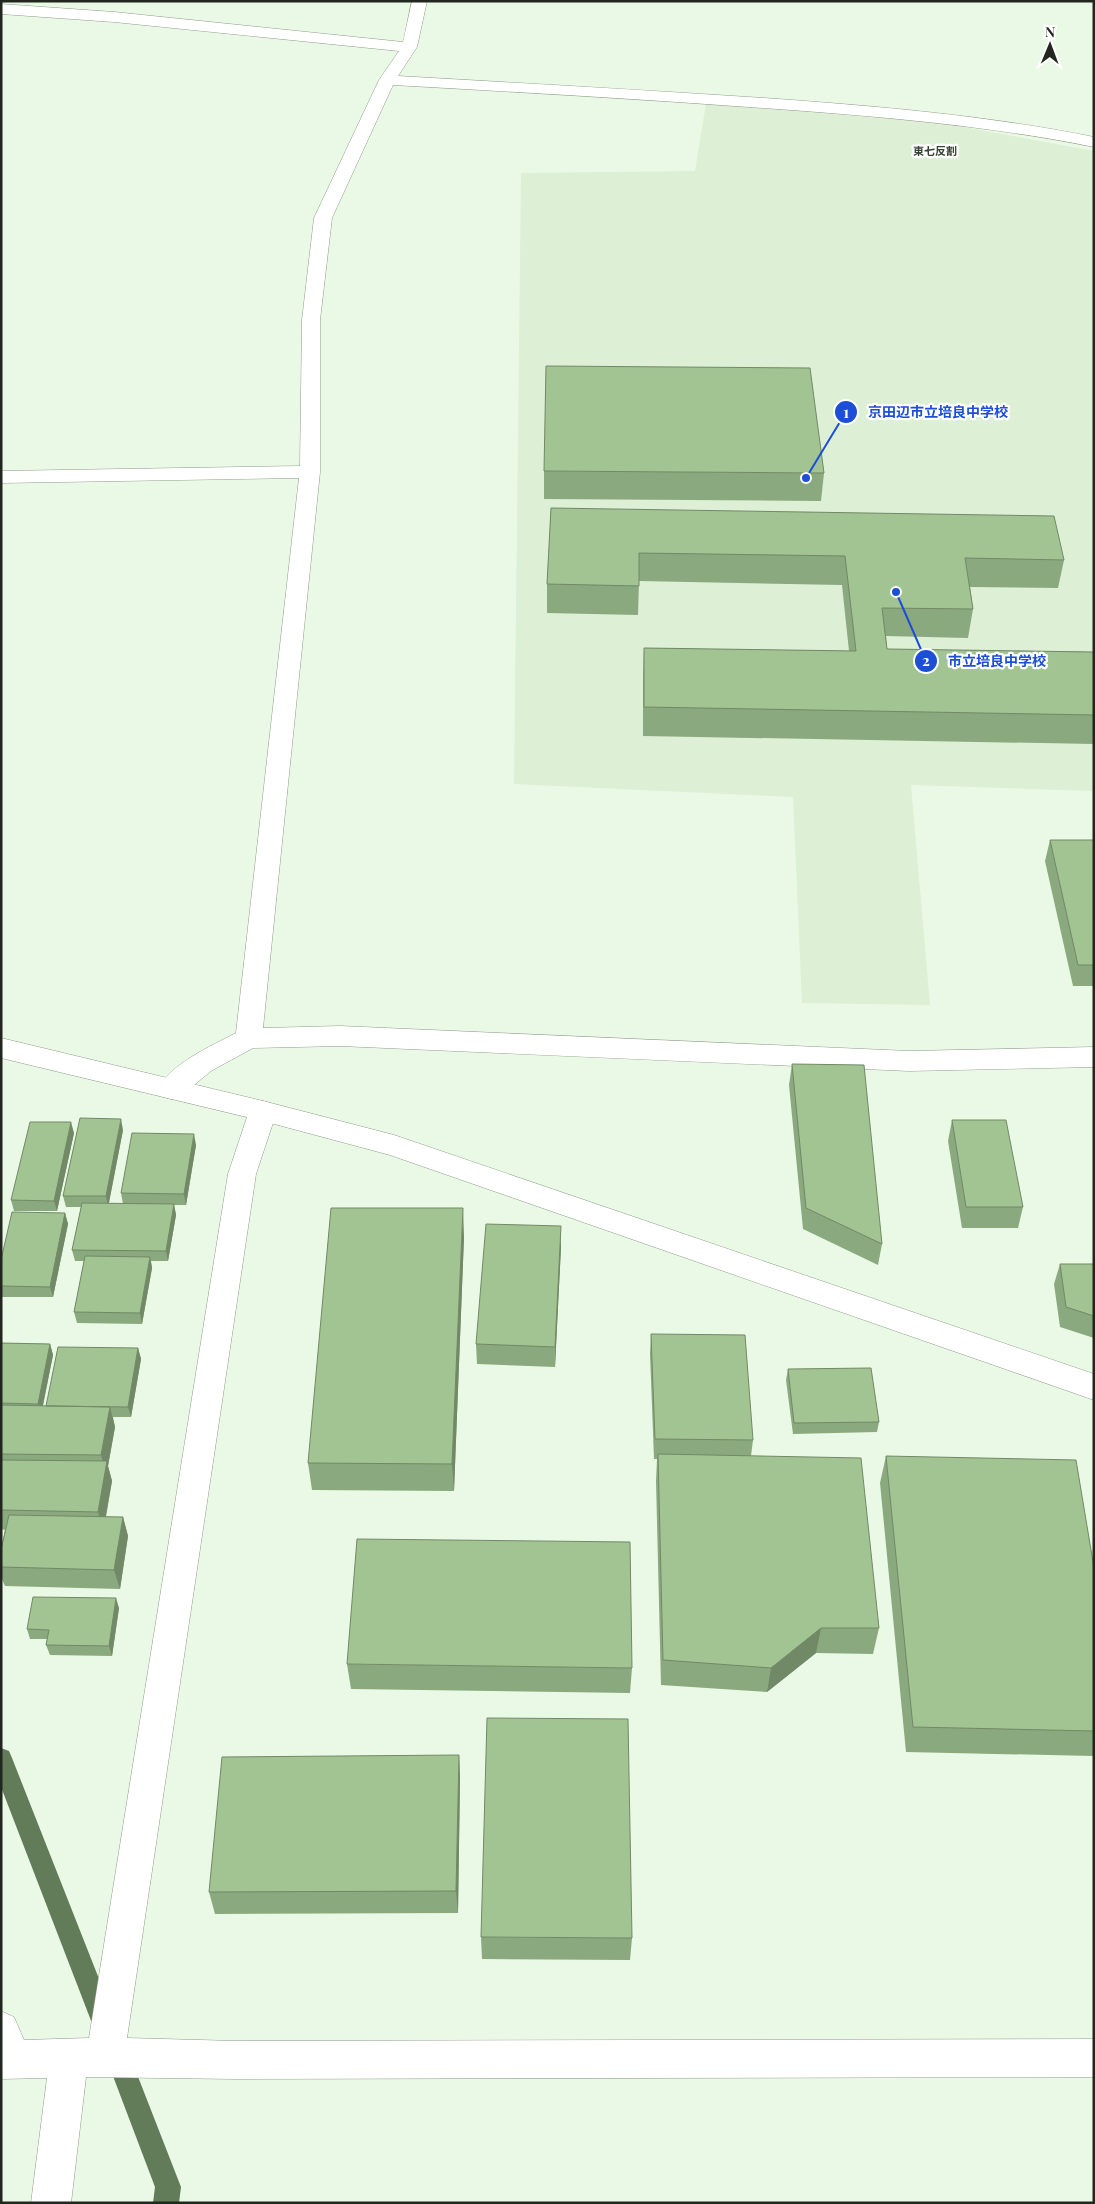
<svg xmlns="http://www.w3.org/2000/svg" width="1095" height="2204" font-family="'Playfair Display','Noto Sans JP',serif">
<style>
.built{fill:#ddefd5}
.lines{fill:none;stroke-linecap:round;stroke-linejoin:round}
.stream{fill:#627b58;fill-rule:evenodd}
.minor-casing{stroke:#8f9c8a;stroke-width:1}
.tertiary-casing{stroke:#8f9c8a;stroke-width:1}
.minor{fill:#fff;fill-rule:evenodd}
.tertiary{fill:#fff;fill-rule:evenodd}
.wall{fill:#8aa97e}
.shaded-wall{fill:#718966}
.building{fill:#a1c492;stroke:#718966}
.labels{text-anchor:middle;stroke-width:4.5;stroke-linejoin:round;paint-order:stroke}
.far-neighbourhood-label{font-size:11px;font-weight:bold;fill:#394434;stroke:#fff}
.leader{fill:none;stroke:#1d4ed8;stroke-width:2}
.callout-dot{fill:#1d4ed8;stroke:#fff;stroke-width:2}
.mark-label{font-size:15px;text-anchor:middle;font-weight:bold;fill:#fff}
.callout-label{font-size:14px;text-anchor:middle;font-weight:bold;fill:#1d4ed8;stroke:#fff;stroke-width:4.5;stroke-linejoin:round;paint-order:stroke}
</style>
<rect width="100%" height="100%" fill="#eaf9e5"/>
<!-- built -->
<path class="built" d="M706,104L942,123L1094,151V791L911,785L930,1005L802,1003L793,797L514,784L521,173L695,171Z"/>
<g class="lines">
<!-- stream -->
<path class="stream" d="M1,1748L9,1751L12,1758L116,2022L113,2031L104,2034L95,2031L1,1787Z
M117,2043L126,2046L181,2187L179,2203H153L155,2187L105,2055L108,2046Z"/>
<defs>
<path id="minor" d="M412,1H427L417,47L398,76C520,83 642,90 764,98C874,106 985,115 1094,137V147C985,125 874,116 763,108C640,99 516,92 393,85L332,218L320,320V472L263,1028L340,1026L909,1051L1094,1047V1067L909,1071L340,1046L253,1048L211,1071L181,1096L171,1099L161,1096L157,1089C172,1063 211,1046 236,1033L299,478L1,483V471L300,466L302,320L314,218L379,80L399,51L114,22L1,14V4L114,12L403,42Z
M263,1101L273,1104L277,1111L256,1174L127,2038L236,2041L1094,2039V2077L236,2079L86,2077L71,2203H31L47,2078L1,2079V2011L14,2017L24,2040L89,2038L228,1174L249,1111L253,1104Z"/>
<path id="tertiary" d="M1,1038L263,1101L394,1135L1094,1374V1400L390,1155L263,1121L1,1058Z"/>
</defs>
<!-- minor casing -->
<use href="#minor" class="minor-casing"/>
<!-- tertiary casing -->
<use href="#tertiary" class="tertiary-casing"/>
<!-- minor -->
<use href="#minor" class="minor"/>
<!-- tertiary -->
<use href="#tertiary" class="tertiary"/>
</g>
<!-- wall -->
<path class="wall" d="M544,471L824,473L821,501L544,499Z
M551,508L1064,560L1058,588L970,587L973,609L968,638L886,636L887,649L1094,652V744L643,736V676L644,648L849,651L842,585L639,581L638,615L547,613V584Z
M1050,840H1094V986H1073L1045,861Z
M792,1064L882,1244L878,1265L803,1229L789,1085Z
M952,1120L1023,1207L1018,1228H962L948,1141Z
M123,1130L109,1203L123,1204L121,1193L196,1145L186,1205H174L176,1215L168,1261H151L152,1268L142,1324L77,1323L74,1312L84,1261H75L72,1250L81,1207H66L63,1196Z
M74,1133L57,1211H14L11,1200Z
M65,1213L68,1224L53,1297H1V1260Z
M464,1237L454,1491L312,1490L308,1463Z
M561,1247L555,1367L477,1364L476,1344Z
M1060,1264H1094V1338L1060,1327L1054,1284Z
M651,1334L753,1440L751,1456L879,1628L873,1654L816,1653L767,1692L661,1685L656,1481L657,1459H654L650,1354Z
M1,1343L50,1344L53,1355L43,1406H46L138,1348L141,1359L131,1417H113L115,1427L108,1466L112,1481L106,1517H123L128,1536L120,1589L5,1586L1,1577V1550L5,1530L1,1529Z
M788,1369L879,1422L877,1432L793,1434L786,1380Z
M886,1456L1094,1568V1756L906,1752L880,1483Z
M119,1608L112,1656L50,1655L46,1645L47,1639H30L27,1629Z
M347,1664L632,1668L630,1693L351,1689Z
M459,1755L460,1779L458,1913L215,1914L209,1892Z
M481,1937L632,1938L630,1960L482,1959Z"/>
<!-- shaded-wall -->
<path class="shaded-wall" d="M121,1119L123,1130L108,1207L106,1196Z
M71,1122L74,1133L57,1211L54,1201Z
M194,1134L196,1145L186,1205L184,1194Z
M174,1204L176,1215L168,1261L166,1251Z
M463,1208L464,1237L454,1491L452,1464Z
M65,1213L68,1224L53,1297L50,1287Z
M561,1226V1247L555,1367V1347Z
M150,1257L152,1268L142,1324L140,1313Z
M50,1344L53,1355L41,1414L38,1404Z
M138,1348L141,1359L131,1417L128,1407Z
M110,1407L115,1427L108,1466L112,1481L103,1531L98,1512L105,1470L101,1455Z
M123,1517L128,1536L120,1589L114,1570Z
M116,1598L119,1608L112,1656L109,1646Z
M821,1628L816,1653L767,1692L771,1668Z
M459,1755L460,1779L458,1913L456,1891Z"/>
<!-- building -->
<path class="building" d="M546,366L810,368L824,473L544,471Z
M551,508L1054,516L1064,560L965,558L973,609L882,608L887,649L1094,652V715L644,707V648L856,651L845,556L639,553V586L547,584Z
M1050,840H1094V965H1078Z
M792,1064L864,1065L882,1244L806,1208Z
M80,1118L121,1119L106,1196H63Z
M952,1120H1006L1023,1207H966Z
M30,1122H71L54,1201L11,1200Z
M132,1133L194,1134L184,1194L121,1193Z
M82,1203L174,1204L166,1251L72,1250Z
M331,1208H463L452,1464L308,1463Z
M12,1212L65,1213L50,1287L1,1286V1260Z
M486,1224L561,1226L555,1347L476,1344Z
M85,1256L150,1257L140,1313L74,1312Z
M1060,1264H1094V1316L1066,1307Z
M651,1334L745,1335L753,1440L655,1439Z
M1,1343L50,1344L38,1404L1,1403Z
M58,1347L138,1348L128,1407L46,1406Z
M871,1368L879,1422L794,1423L788,1369Z
M1,1405L110,1407L101,1455L1,1454Z
M658,1454L861,1458L879,1628H821L771,1668L663,1660Z
M886,1456L1076,1460L1094,1568V1731L913,1727Z
M1,1460L107,1461L98,1512L1,1510Z
M9,1515L123,1517L114,1570L1,1567V1550Z
M357,1539L630,1542L632,1668L347,1664Z
M33,1597L116,1598L109,1646L46,1645L49,1630L27,1629Z
M487,1718L628,1719L632,1938L481,1937Z
M459,1755L456,1891L209,1892L222,1757Z"/>
<g class="labels">
<!-- far-neighbourhood labels -->
<g class="far-neighbourhood-label">
<text x="935" y="155">東七反割</text>
</g>
</g>
<!-- callouts -->
<path class="leader" d="M806 478L846 412M896 592L926 661"/>
<g class="callout-dot">
<circle cx="806" cy="478" r="5"/>
<circle cx="896" cy="592" r="5"/>
<circle cx="846" cy="412" r="12"/>
<circle cx="926" cy="661" r="12"/>
</g>
<g class="mark-label">
<text x="846" y="418">1</text>
<text x="926" y="666">2</text>
</g>
<g class="callout-label">
<text x="938" y="417">京田辺市立培良中学校</text>
<text x="997" y="666">市立培良中学校</text>
</g>
<!-- border -->
<rect width="1095" height="2204" fill="none" stroke="#21261f" stroke-width="5"/>
<!-- north arrow -->
<g transform="translate(1050 45) rotate(1)" stroke="#ffffff" stroke-width="4" paint-order="stroke">
<path d="M0-4L9 19L0 12L-9 19Z" fill="#21261f"/>
<text y="-8" font-size="14" font-weight="bold" text-anchor="middle" fill="#21261f">N</text>
</g>
</svg>
